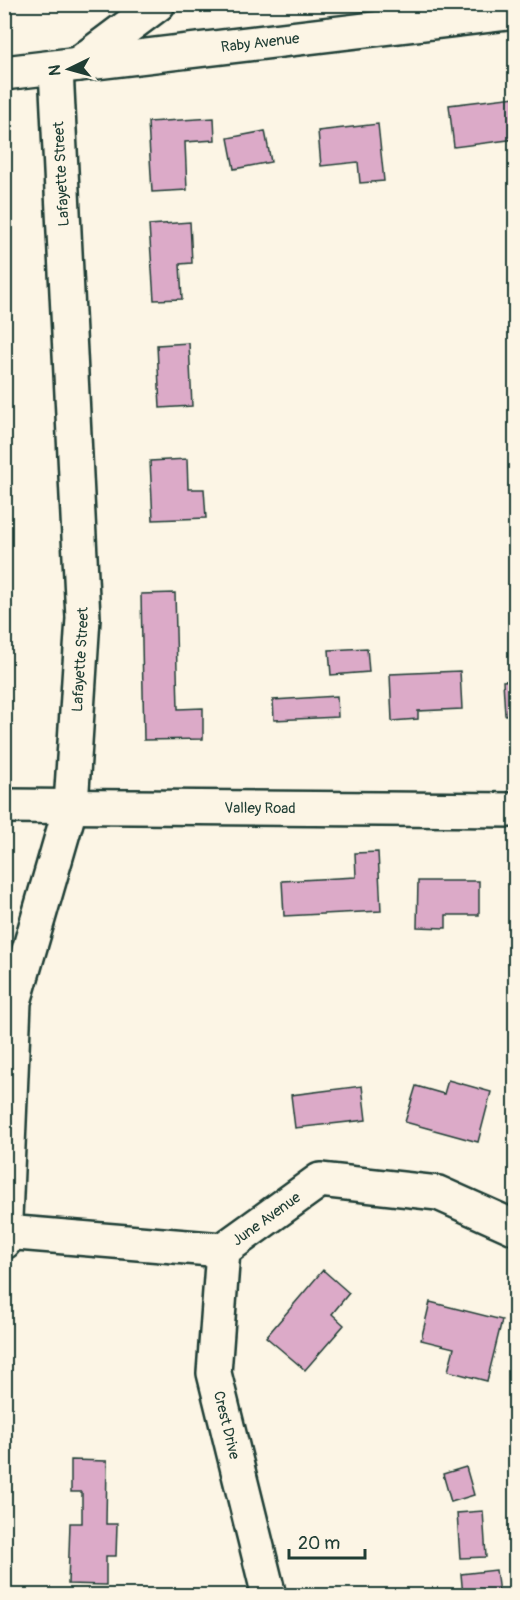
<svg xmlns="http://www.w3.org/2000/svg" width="520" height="1600" font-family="Pangolin,sans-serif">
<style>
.building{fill:#dcaac8;stroke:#1f3d34;stroke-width:1.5}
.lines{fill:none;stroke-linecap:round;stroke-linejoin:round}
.minor-casing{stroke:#1f3d34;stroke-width:38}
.minor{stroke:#fcf5e5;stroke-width:33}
.labels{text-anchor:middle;stroke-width:4.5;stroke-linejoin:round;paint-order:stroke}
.street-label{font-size:15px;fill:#1f3d34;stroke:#fcf5e5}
</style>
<rect width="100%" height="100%" fill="#fcf5e5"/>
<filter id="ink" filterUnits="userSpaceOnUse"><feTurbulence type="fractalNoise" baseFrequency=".0167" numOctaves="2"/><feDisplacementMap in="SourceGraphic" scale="12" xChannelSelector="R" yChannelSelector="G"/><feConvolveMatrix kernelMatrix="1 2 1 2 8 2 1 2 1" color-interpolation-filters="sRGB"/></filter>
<g filter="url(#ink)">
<!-- building -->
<path class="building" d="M515,97L516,139L454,147L449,105Z
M214,118L215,140L185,142L187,190L152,192L148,122Z
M378,124L384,181L360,183L358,162L321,166L318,131Z
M265,131L271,162L234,169L228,138Z
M190,222L192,263L180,264L182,299L154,300L149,225Z
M189,343L192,406L160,408L157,345Z
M4,414L7,455H4Z
M187,459L188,489H204L206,518L153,520L150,461Z
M175,593L178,709L203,708V739L144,740L141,594Z
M4,646L7,677H4Z
M367,648L369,672L331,675L329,650Z
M460,671L462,709L418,711V719L392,721L390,674Z
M516,680V714L505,715L503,681Z
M337,696L338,717L274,720L273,700Z
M378,852L381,911L284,916L282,881L356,877L355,853Z
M418,881H479V915H446V928L417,927Z
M448,1080L491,1092L478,1142L405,1122L416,1086L444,1094Z
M362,1086L366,1120L295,1128L291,1095Z
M323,1270L349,1293L332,1314L344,1325L305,1370L266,1337Z
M430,1302L502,1320L487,1381L448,1371L454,1348L421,1340Z
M71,1460L107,1461L106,1524H117L116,1556H106V1585L68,1584L70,1523H82V1492H71Z
M466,1467L474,1495L451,1502L443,1474Z
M483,1511L486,1557L460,1558L457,1513Z
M496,1570L499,1593L463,1596L461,1574Z"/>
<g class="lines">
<defs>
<g id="minor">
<path d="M78,64L158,4"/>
<path id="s1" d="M4,73L516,12"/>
<path id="s2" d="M4,806L516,810"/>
<path id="s3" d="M5,1232L223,1250L320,1180L438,1193L516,1228"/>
<path id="s4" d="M4,1242L14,1002L71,805L83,618L56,69"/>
<path id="s5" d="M223,1250L214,1373L269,1596"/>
</g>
</defs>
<!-- minor casing -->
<use href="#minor" class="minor-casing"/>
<!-- minor -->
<use href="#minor" class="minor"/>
</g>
</g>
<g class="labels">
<!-- street labels -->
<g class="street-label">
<text dy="5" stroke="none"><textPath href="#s1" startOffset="258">Raby Avenue</textPath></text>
<text transform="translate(61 174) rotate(-93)" y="5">Lafayette Street</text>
<text dy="5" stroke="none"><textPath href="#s4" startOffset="591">Lafayette Street</textPath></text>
<text dy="5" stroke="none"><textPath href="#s2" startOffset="256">Valley Road</textPath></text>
<text dy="5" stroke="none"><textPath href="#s3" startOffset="272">June Avenue</textPath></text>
<text dy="5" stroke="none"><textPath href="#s5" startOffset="177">Crest Drive</textPath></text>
</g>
</g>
<!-- margin -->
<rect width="520" height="1600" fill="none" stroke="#fcf5e5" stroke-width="24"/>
<rect x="12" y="12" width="496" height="1576" fill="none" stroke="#1f3d34" stroke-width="2" filter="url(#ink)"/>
<!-- north arrow -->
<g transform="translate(69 69) rotate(265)" stroke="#fcf5e5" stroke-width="4.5" paint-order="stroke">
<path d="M0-4.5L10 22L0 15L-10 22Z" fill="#1f3d34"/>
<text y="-9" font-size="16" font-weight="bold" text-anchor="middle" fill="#1f3d34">N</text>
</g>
<!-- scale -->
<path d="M289 1549v9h76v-9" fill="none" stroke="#1f3d34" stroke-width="3"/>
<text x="298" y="1549" font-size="18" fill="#1f3d34" stroke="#fcf5e5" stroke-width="4.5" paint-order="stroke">20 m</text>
</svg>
